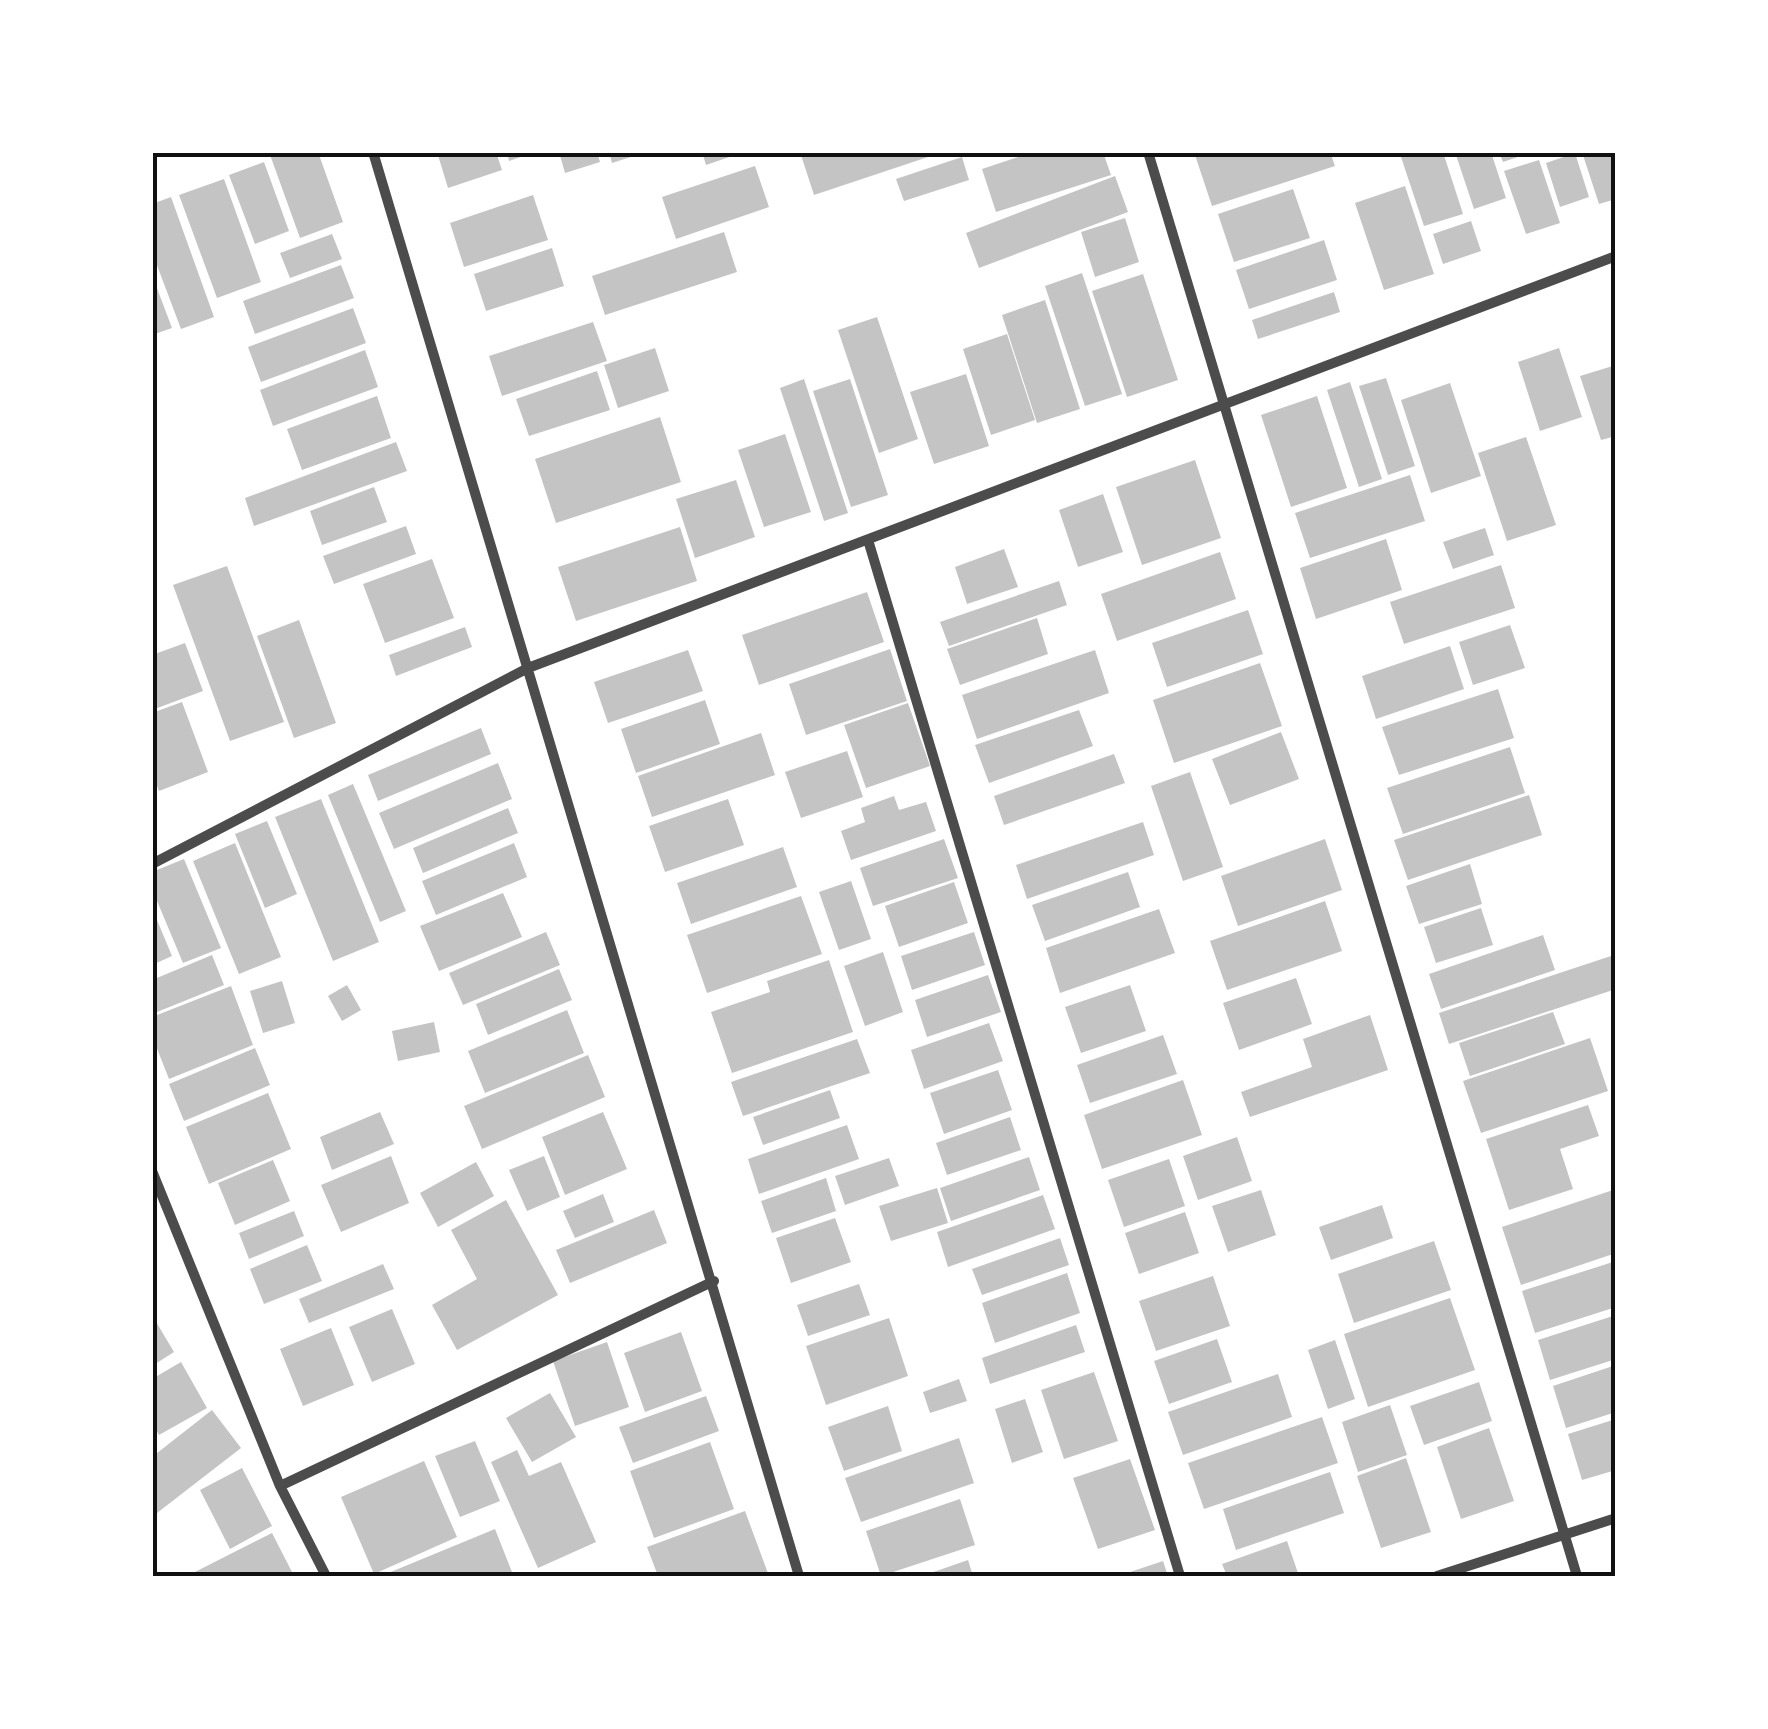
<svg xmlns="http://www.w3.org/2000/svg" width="1768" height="1729" font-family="'Alegreya Sans',sans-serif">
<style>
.building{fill:#c4c4c4}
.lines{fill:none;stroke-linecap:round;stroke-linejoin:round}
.minor{stroke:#4c4c4c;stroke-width:10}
.neatline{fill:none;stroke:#111;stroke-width:4}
</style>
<rect width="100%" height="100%" fill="#fff"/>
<!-- building -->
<path class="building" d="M269,152H318L343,222L300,238Z
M437,152H496L502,170L448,188Z
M507,152H532V153L509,161Z
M559,152H597L600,162L565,173Z
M609,152H643V153L612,163Z
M702,152H741V153L706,165Z
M800,152H940V153L814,195Z
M1033,152H1103L1111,175L996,212L982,169Z
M1194,152H1330L1335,166L1212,206Z
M1413,152H1443L1463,214L1424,226L1401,157Z
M1455,152H1491L1506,198L1474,209Z
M1499,152H1530V153L1503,162Z
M1582,152H1616V199L1599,204Z
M1575,153L1589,197L1560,207L1546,163Z
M962,157L969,180L904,201L896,179Z
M1539,160L1560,223L1526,234L1504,171Z
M264,162L289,231L255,244L229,175Z
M755,166L769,207L676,239L662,197Z
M1115,176L1128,212L979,268L966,233Z
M224,179L261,282L217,298L179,195Z
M1405,186L1434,274L1384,290L1355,203Z
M1293,189L1310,238L1234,262L1218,214Z
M533,195L548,240L464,267L450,223Z
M171,197L214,317L181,329L152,252V204Z
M1125,218L1139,262L1095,277L1081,232Z
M1471,221L1481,251L1443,264L1433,234Z
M724,232L737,272L605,315L592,276Z
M332,234L342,259L290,278L280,253Z
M1324,240L1337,280L1249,309L1236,270Z
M552,248L564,286L486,311L474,274Z
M341,265L354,298L255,334L243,301Z
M1082,273L1122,394L1085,406L1045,286Z
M1143,274L1178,380L1127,397L1092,291Z
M152,275L172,328L152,335Z
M1334,292L1340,312L1258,339L1252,320Z
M1045,300L1080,409L1037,423L1002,315Z
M353,308L366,343L261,382L248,347Z
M877,317L918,439L879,453L838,330Z
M593,322L607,361L502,396L489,356Z
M1007,334L1035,420L991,435L963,349Z
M655,348L669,391L618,408L604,365Z
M1559,348L1582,417L1540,431L1518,362Z
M365,350L378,387L273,426L260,390Z
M1616,365V436L1601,440L1580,376Z
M597,371L610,410L529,436L516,399Z
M966,374L989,446L934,464L910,392Z
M1386,378L1415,466L1388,475L1359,386Z
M804,379L848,513L824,521L780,388Z
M850,379L888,495L851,507L813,391Z
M1350,382L1382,479L1359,487L1327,390Z
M1450,383L1481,476L1431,493L1401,400Z
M377,396L391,438L302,470L287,429Z
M1317,396L1347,488L1291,507L1261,415Z
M660,417L681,482L556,523L535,459Z
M785,434L811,512L764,527L738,450Z
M1526,437L1556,525L1507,541L1478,453Z
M396,442L407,471L254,526L245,498Z
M1195,460L1221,538L1142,565L1116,487Z
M1410,475L1425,521L1310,558L1295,513Z
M736,480L755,537L695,558L676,499Z
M374,487L387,522L322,545L310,511Z
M1103,494L1123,552L1078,567L1059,510Z
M406,526L416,554L334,584L323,556Z
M680,527L697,581L576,621L558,567Z
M1485,528L1494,555L1453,569L1443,542Z
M1386,539L1402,590L1316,619L1300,568Z
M1004,549L1018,587L967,604L955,567Z
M1220,552L1236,599L1117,641L1101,594Z
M432,559L454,618L385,643L363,584Z
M1501,565L1515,608L1404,644L1390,602Z
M227,566L284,722L230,741L173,585Z
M1059,581L1067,605L949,646L940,622Z
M867,592L884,642L759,685L742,635Z
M1248,610L1263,654L1167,687L1152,643Z
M1037,618L1048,654L960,685L947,649Z
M299,620L336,723L294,738L257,636Z
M1510,625L1525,668L1473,685L1459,642Z
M465,627L472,647L396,676L389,655Z
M185,643L203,691L152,710V655Z
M1450,646L1464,689L1376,719L1362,676Z
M890,649L907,701L806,735L789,684Z
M688,650L703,691L608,723L594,682Z
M1095,650L1109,693L977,739L962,695Z
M1260,663L1282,726L1174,763L1153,700Z
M1498,689L1514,738L1399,775L1382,727Z
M705,700L720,744L636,773L621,729Z
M182,702L208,772L159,791L152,773V713Z
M908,703L930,766L866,788L844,725Z
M1079,710L1093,746L989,783L975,745Z
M481,728L491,754L378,801L368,775Z
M1281,732L1299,779L1230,805L1212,759Z
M761,733L775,775L652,817L638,776Z
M1510,747L1525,793L1403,834L1387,788Z
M847,751L863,797L801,818L785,772Z
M1114,754L1125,783L1004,825L994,796Z
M498,763L512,799L394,849L379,813Z
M1190,772L1223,867L1183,881L1151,786Z
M353,784L406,911L380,922L328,795Z
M1529,795L1542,835L1408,880L1394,840Z
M894,796L899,810L926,802L936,831L851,860L841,831L865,822L861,808Z
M321,799L379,942L333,961L275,817Z
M728,799L744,845L665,872L649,826Z
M508,808L518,833L423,873L413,848Z
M267,821L297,894L265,908L235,834Z
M1143,822L1154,855L1027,899L1016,865Z
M944,839L958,878L873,906L860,868Z
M1325,839L1342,890L1238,926L1221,876Z
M235,843L281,957L239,974L193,861Z
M514,843L527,877L436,915L422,881Z
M783,847L797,887L691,924L677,883Z
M184,859L221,948L183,963L152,889V872Z
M1470,864L1482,904L1419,924L1406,886Z
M1128,872L1140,907L1045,941L1032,905Z
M851,881L871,939L839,950L819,892Z
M954,882L968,923L899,947L885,906Z
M503,893L522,937L439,971L420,926Z
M801,896L822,954L707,993L687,935Z
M1325,901L1342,951L1227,990L1210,941Z
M152,908L172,956L152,965Z
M1481,908L1493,945L1436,963L1424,927Z
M1159,909L1175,953L1060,993L1046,948Z
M546,932L560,965L463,1005L449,973Z
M974,932L985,965L912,990L901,956Z
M1543,935L1555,970L1441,1009L1429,974Z
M883,952L903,1012L865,1026L844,966Z
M212,955L224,985L152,1014V980Z
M1614,955L1616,989L1449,1044L1439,1013Z
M829,960L853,1032L732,1073L711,1012L770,992L767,981Z
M559,969L572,1000L488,1035L476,1004Z
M988,975L1001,1012L927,1037L915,1000Z
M1296,978L1312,1024L1239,1050L1223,1003Z
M282,981L295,1023L263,1033L250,991Z
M347,985L361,1010L342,1021L328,996Z
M1130,985L1146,1031L1081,1053L1065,1007Z
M231,986L253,1045L169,1079L152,1036V1017Z
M567,1010L584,1053L485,1093L468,1051Z
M1553,1012L1565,1044L1470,1076L1459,1043Z
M1370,1015L1388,1070L1250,1117L1241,1092L1312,1067L1303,1039Z
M434,1022L440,1052L398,1061L392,1031Z
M989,1023L1003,1061L924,1089L911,1050Z
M1163,1035L1177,1074L1090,1103L1077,1065Z
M1590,1038L1608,1091L1481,1133L1463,1081Z
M857,1039L870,1073L743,1116L731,1082Z
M255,1048L270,1085L184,1121L169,1084Z
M588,1055L605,1097L482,1149L464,1106Z
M998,1070L1012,1110L944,1134L930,1093Z
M1183,1080L1202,1135L1102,1169L1084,1115Z
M830,1090L840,1118L763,1145L753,1117Z
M268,1093L291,1149L209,1184L186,1127Z
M1588,1105L1599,1136L1560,1149L1573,1189L1509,1210L1486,1139Z
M380,1112L394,1144L332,1170L320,1137Z
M603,1112L627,1169L565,1195L542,1137Z
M1010,1117L1021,1150L947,1175L936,1143Z
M847,1125L859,1159L759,1194L748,1159Z
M1237,1137L1252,1181L1198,1200L1183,1156Z
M391,1156L409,1203L341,1232L321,1185Z
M544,1156L560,1197L527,1211L509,1170Z
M1029,1157L1040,1190L951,1221L940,1188Z
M889,1158L899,1186L845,1205L835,1176Z
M1169,1159L1185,1206L1124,1227L1108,1180Z
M273,1160L290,1201L235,1225L218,1183Z
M476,1162L494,1196L438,1227L420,1193Z
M826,1178L836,1211L772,1233L761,1201Z
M937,1188L948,1223L891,1241L879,1206Z
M1616,1189V1253L1521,1285L1502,1227Z
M1261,1190L1276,1235L1228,1252L1212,1206Z
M603,1194L614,1222L575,1238L563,1211Z
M1043,1195L1055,1229L948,1267L937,1232Z
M506,1200L558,1295L457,1350L432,1305L477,1279L451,1230Z
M1382,1205L1393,1238L1331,1260L1319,1227Z
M654,1210L667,1243L570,1283L556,1250Z
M294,1211L304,1236L249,1259L239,1233Z
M1185,1212L1199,1253L1139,1274L1125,1233Z
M835,1218L851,1262L791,1283L776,1238Z
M1060,1238L1069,1265L982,1295L972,1269Z
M1434,1241L1451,1290L1354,1323L1338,1274Z
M307,1245L322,1281L264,1304L250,1269Z
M1616,1261V1307L1535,1333L1522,1291Z
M383,1264L394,1289L309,1323L299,1299Z
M1067,1273L1080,1313L995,1343L982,1303Z
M1213,1276L1230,1326L1156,1351L1139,1301Z
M859,1284L870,1315L808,1336L797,1305Z
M1450,1298L1475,1370L1368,1407L1344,1334Z
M392,1309L415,1364L372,1382L349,1327Z
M152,1315L174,1352L152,1366Z
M1613,1316L1616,1359L1550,1380L1538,1340Z
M889,1318L908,1376L826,1405L806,1346Z
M1076,1325L1085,1352L990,1384L982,1358Z
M331,1328L354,1385L303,1406L280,1349Z
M681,1332L702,1391L645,1412L624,1353Z
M1217,1339L1232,1382L1169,1404L1154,1361Z
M1335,1340L1355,1399L1328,1409L1308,1350Z
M607,1342L629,1407L575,1426L553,1361Z
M181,1362L207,1408L159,1435L152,1423V1379Z
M1613,1366L1616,1412L1566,1428L1553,1386Z
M1094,1372L1118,1441L1064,1459L1041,1390Z
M1278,1374L1292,1417L1183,1455L1168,1412Z
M959,1379L967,1401L930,1413L923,1392Z
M1479,1382L1492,1421L1424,1445L1410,1406Z
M550,1393L576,1437L532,1462L506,1418Z
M706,1396L719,1431L633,1463L619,1427Z
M1025,1399L1043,1452L1012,1463L995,1409Z
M1390,1405L1407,1455L1358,1472L1342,1422Z
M888,1406L902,1451L844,1471L828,1427Z
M212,1410L241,1448L157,1513L152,1507V1457Z
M1322,1417L1338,1463L1204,1509L1188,1463Z
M1616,1419V1470L1582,1480L1568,1434Z
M1489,1428L1514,1501L1461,1519L1437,1447Z
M959,1438L974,1483L861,1522L845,1478Z
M475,1441L500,1501L460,1517L435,1456Z
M710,1442L734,1509L654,1538L630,1471Z
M517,1450L529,1476L561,1462L596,1542L538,1568L491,1462Z
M1406,1458L1431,1532L1381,1548L1357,1476Z
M1130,1459L1155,1530L1098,1549L1073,1478Z
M424,1461L457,1537L374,1574L341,1497Z
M242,1468L272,1526L230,1549L200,1490Z
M1330,1472L1344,1513L1236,1550L1223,1509Z
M960,1499L975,1545L881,1576L866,1531Z
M745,1511L769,1576H658L647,1547Z
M495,1529L512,1572L502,1576H381Z
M272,1533L292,1572L284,1576H187Z
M1287,1541L1299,1576H1227L1222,1564Z
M968,1560L973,1576H922Z
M1163,1561L1168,1576H1118Z"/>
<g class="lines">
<!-- minor -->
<path class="minor" d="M373,152L799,1576
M1148,152L1577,1576
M868,540L1180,1576
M152,864L528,668L1616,256
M152,1171L280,1486L326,1576
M280,1486L714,1281
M1437,1576L1616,1518"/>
</g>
<!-- border -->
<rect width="1768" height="1729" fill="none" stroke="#ffffff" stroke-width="310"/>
<rect x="155" y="155" width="1458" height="1419" class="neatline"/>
</svg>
